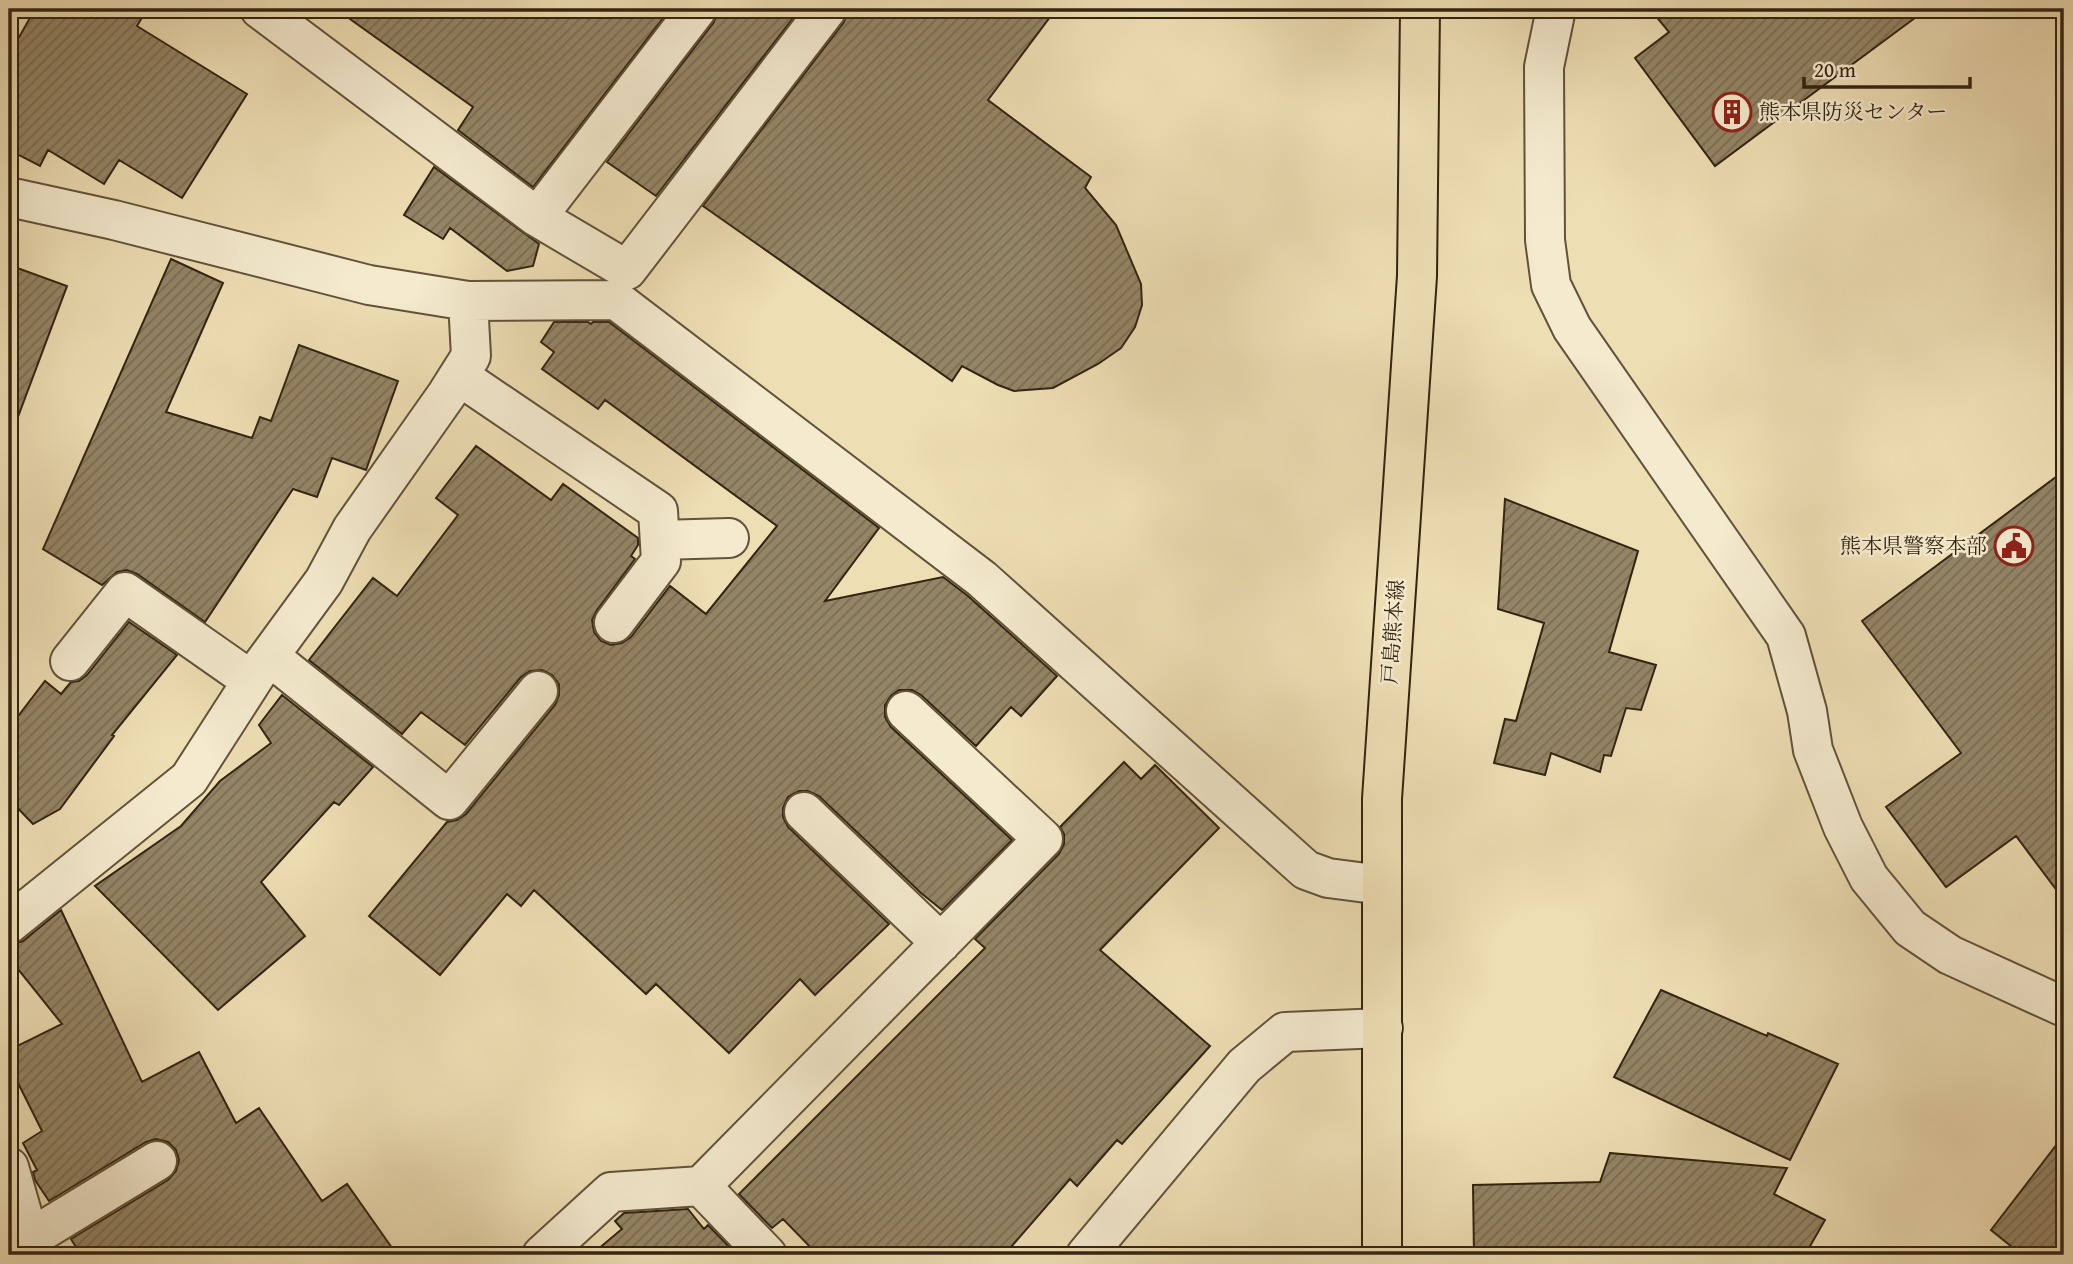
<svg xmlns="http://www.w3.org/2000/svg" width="2073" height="1264" font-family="'Gentium Book Plus','Noto Serif JP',serif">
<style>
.building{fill:url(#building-hatch);stroke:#332411;stroke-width:2}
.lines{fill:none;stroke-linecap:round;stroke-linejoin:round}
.minor-casing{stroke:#62523a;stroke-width:42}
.major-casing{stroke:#332411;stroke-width:42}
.minor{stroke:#f4eace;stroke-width:38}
.major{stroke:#eedeb4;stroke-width:38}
.labels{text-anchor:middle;stroke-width:5;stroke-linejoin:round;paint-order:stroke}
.poi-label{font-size:21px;fill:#332411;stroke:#f4eace;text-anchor:start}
.street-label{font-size:21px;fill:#332411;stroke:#f4eace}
</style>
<defs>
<pattern id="building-hatch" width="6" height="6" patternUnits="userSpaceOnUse" patternTransform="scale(1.75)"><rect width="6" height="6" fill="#948566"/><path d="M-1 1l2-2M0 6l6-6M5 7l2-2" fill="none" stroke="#796d53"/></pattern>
</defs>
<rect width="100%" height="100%" fill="#eedeb4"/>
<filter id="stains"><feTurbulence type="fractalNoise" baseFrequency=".00286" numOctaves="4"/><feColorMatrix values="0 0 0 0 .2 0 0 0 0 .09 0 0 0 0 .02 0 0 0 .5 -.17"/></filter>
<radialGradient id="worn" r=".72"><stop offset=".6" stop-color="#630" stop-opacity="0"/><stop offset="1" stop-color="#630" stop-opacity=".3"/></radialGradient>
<!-- building -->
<path class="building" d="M35,9H147L137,26L247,94L182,198L119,160L104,184L48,150L40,166L9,150V55Z
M336,9H670L533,187L458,130L473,107Z
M718,9H800L656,196L607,162L714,22Z
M848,9H1056L988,100L1091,177L1085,188L1116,225L1141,284L1142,305L1135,327L1121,348L1098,364L1053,388L1014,391L998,385L962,366L952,381L703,206L844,22Z
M1650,9H1927L1715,166L1635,58L1669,32Z
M434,167L539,244L533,266L507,271L450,228L443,239L404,215Z
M171,259L223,283L166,412L252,438L260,417L271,421L299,345L398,381L366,470L332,458L317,497L293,489L205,622L137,574L127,570L117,572L102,585L43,549Z
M9,265L67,286L13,430L9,429Z
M554,322H588L591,324L593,322H609L879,528L825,601L943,577L968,596L1057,676L1021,716L1011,707L976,746L921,695L912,690H899L891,696L885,705V717L891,727L1012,840L942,910L921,893L819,796L808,791H799L788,797L783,808V817L788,827L889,924L815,995L800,979L729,1053L656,984L646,994L534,890L521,906L507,894L440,975L369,916L447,822L457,820L466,814L555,705L559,695V684L552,675L542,670L530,671L521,677L465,745L421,712L402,734L309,660L373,578L397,596L458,515L436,498L476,446L551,500L563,484L638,538V545L631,556L635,559L597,610L592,620L594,632L601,641L611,645L622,643L631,637L670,586L706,614L777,526L605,400L598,409L542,369L554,352L541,342Z
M2064,471V900L2016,836L1946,887L1886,807L1961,753L1862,621Z
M1505,499L1638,551L1609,652L1656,665L1641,710L1626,708L1611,756L1604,755L1600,772L1551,753L1545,775L1494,763L1505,719L1516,721L1544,623L1498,609Z
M129,622L177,655L112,735L114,736L60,809L33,824L9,799V728L45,681L61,694L71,682L79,681L87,675Z
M282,695L373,767L339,805L334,802L261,882L305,936L218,1010L95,886L181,826L220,781L271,743L259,725Z
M1124,762L1141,779L1155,765L1219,828L1100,950L1210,1046L1122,1144L1117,1140L1077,1186L1070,1179L1004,1255H818L783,1219L772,1228L739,1194L985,948L975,939L1059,854L1064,844V834L1060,827Z
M61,910L142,1082L199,1052L236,1123L259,1108L322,1201L347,1184L397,1255H81L71,1239L168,1180L176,1171L179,1160L176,1150L168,1142L156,1139L146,1142L49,1201L35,1180L33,1172L37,1170L23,1143L42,1131L9,1065V1050L62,1024L9,958V945L23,941Z
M1661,990L1767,1036L1768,1033L1838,1064L1790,1160L1614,1077Z
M2064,1135V1255H2022L1991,1230Z
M1610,1153L1787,1168L1774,1194L1825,1220L1805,1255H1474L1473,1185L1600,1182Z
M688,1209L704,1229L708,1225L737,1255H591L622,1229L615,1221L624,1213Z"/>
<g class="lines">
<defs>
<path id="minor" d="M260,9L537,217L627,270L827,9
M1556,9L1544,67L1545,240L1551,285L1572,328L1786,636L1807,711L1813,750L1843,827L1869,878L1910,928L1950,955L2064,1007
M9,197L114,220L369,285L468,301L471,356L447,394L352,529L324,581L261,667L189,779L9,924
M537,217L697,9
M468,301L616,300L982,579L1306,870L1328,878L1382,885
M459,376L658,511L661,561L614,623
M660,540L729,538
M269,656L449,800L538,691
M70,661L125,592L252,681
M804,812L941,943
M9,1167L34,1255
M701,1186L1043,839L906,711
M29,1239L157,1161
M542,1255L611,1192L701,1186L767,1255
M1086,1255L1244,1066L1285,1032L1383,1028"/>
<path id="major" d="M1382,1255V799L1417,276L1420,9"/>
</defs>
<!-- minor casing -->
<use href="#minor" class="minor-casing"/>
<!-- major casing -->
<use href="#major" class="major-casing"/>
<!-- minor -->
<use href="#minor" class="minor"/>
<!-- major -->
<use href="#major" class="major"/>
</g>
<!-- icons -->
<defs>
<symbol id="building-ring" viewBox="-11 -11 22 22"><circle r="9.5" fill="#f4eace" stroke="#8f2418" stroke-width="1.5"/><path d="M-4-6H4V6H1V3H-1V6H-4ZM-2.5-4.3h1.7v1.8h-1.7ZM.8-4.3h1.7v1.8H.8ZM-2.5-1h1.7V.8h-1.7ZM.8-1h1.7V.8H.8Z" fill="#8f2418"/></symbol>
<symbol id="civic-ring" viewBox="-11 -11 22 22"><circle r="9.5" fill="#f4eace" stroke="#8f2418" stroke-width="1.5"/><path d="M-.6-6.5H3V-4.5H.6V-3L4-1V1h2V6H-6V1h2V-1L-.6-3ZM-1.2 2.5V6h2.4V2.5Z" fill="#8f2418"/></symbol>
</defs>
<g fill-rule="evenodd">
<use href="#building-ring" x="1710" y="90" width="44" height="44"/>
<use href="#civic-ring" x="1992" y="524" width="44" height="44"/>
</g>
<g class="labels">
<!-- poi labels -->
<g class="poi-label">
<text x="1759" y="119">熊本県防災センター</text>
<text x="1987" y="553" text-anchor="end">熊本県警察本部</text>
</g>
<!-- street labels -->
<g class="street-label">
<text transform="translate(1393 632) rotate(-86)" y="7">戸島熊本線</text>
</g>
</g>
<!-- margin -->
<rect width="2073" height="1264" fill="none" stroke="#eedeb4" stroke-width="35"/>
<rect x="10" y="10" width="2052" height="1243" fill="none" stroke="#332411" stroke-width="3.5"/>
<rect x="18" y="18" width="2038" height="1229" fill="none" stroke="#332411" stroke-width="2"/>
<!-- scale -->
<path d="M1804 77v10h166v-10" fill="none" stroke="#332411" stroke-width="3.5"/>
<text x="1814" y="77" font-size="21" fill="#332411" stroke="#f4eace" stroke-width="5" paint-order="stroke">20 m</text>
<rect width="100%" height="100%" filter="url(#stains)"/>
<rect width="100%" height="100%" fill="url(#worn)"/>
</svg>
